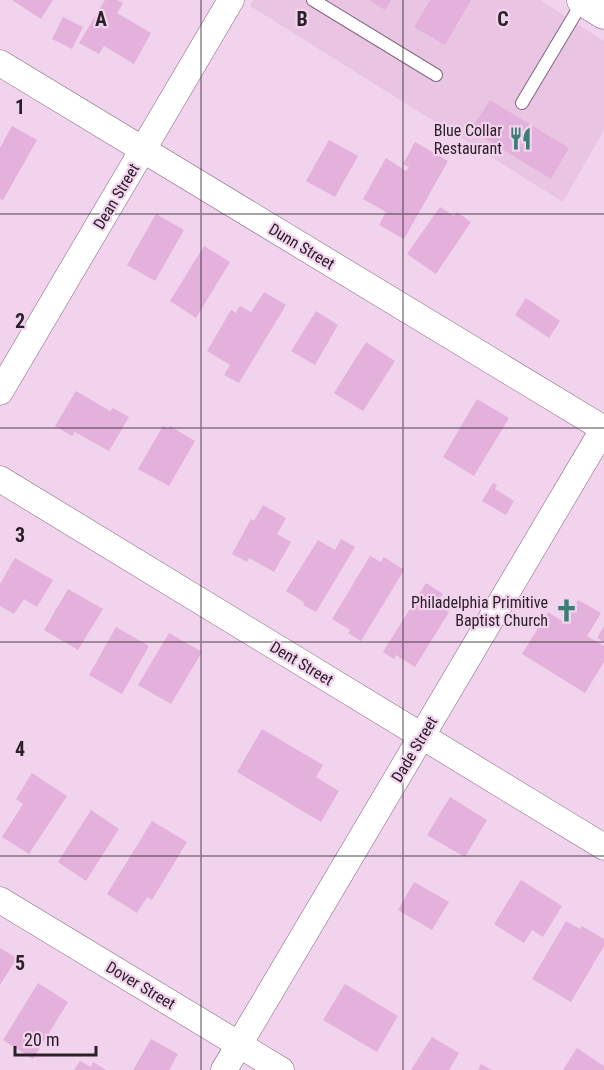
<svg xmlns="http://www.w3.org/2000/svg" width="604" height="1070" font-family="'Roboto Condensed',sans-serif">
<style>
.built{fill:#e9c5e3}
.building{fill:#e3b1db}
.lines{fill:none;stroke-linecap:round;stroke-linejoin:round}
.service-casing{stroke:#81667d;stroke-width:14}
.minor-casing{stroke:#81667d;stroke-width:27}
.tertiary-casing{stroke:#81667d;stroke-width:33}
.service{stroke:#fff;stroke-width:12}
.minor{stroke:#fff;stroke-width:26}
.tertiary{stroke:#fff;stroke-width:32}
.grid{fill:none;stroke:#2b2029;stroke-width:1.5;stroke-opacity:0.55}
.labels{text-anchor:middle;stroke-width:4.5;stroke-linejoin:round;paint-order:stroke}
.poi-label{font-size:16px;fill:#2b2029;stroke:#f2d3ed;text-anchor:end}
.street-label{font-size:16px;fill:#2b2029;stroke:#f2d3ed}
.grid-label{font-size:20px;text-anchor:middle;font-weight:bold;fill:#2b2029;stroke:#f2d3ed;stroke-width:4.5;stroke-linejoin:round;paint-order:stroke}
</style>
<rect width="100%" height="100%" fill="#f2d3ed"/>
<!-- built -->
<path class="built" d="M253,0H540L604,41V130L563,202L250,6Z"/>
<!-- building -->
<path class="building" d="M12,0H53L41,19Z
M105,0H117L123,3L117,13L151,33L134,64L104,46L99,54L79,43Z
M369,0H391L385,10Z
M430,0H471L445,45L414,27Z
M63,17L83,27L72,49L52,39Z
M490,100L569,148L551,179L471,130Z
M12,126L37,140L3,200L0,199V148Z
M329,140L358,156L335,197L306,181Z
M415,142L448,161L404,239L379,225L386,212L363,199L386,158L406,171L409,167L403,164Z
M440,207L454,216L457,212L471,222L436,274L407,254Z
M156,214L184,230L155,281L127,265Z
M204,246L230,262L196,318L170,301Z
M264,292L286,305L239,383L224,375L230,365L207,351L231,310L236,313L240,306L251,312Z
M526,298L560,321L549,338L515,315Z
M316,311L338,325L315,365L291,351Z
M366,342L395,361L363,411L334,393Z
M76,391L110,411L113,408L129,417L109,451L75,432L72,436L55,426Z
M477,399L509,418L474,476L443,457Z
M163,426L168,429L170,426L195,441L169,486L138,469Z
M493,483L497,485L495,489L514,501L506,515L482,501Z
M263,505L286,518L277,534L291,542L274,572L249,558L247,562L232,554L251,519L254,521Z
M341,539L355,547L316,612L303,605L305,603L286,591L318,540L335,550Z
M370,556L381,562L384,557L404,570L361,641L348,633L350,630L332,619Z
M15,558L53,580L37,607L24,599L14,614L0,606V584Z
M426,583L443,594L436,604L449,612L415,667L396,655L394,659L383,652Z
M68,589L103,609L78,650L44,630Z
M578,600L601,613L587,636L604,646V662L585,693L522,654L548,612L565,623Z
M604,626V642L597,638Z
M116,627L149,646L122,694L89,675Z
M169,633L202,652L171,704L138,685Z
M262,729L323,765L316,777L339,791L321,822L237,772Z
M32,773L67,796L29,854L2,837L23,804L16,799Z
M450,797L487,820L465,857L427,835Z
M91,810L119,829L86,881L58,862Z
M152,821L187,842L152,900L147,897L137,913L107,894Z
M521,880L562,906L543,937L532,930L524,943L494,924Z
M414,882L449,902L432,930L398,910Z
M566,921L580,929L582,926L604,939V946L571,1002L532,979Z
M0,948L17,958L0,985Z
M38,983L68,1002L33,1059L3,1040Z
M345,984L398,1016L377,1052L323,1020Z
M432,1037L459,1053L449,1070H411Z
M151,1039L178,1054L169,1070H133Z
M577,1048L604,1066V1070H563Z
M80,1061L91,1067L93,1062L106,1070H74Z
M481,1064L492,1070H478Z"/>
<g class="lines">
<defs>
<path id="service" d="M313,0L436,75
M522,103L583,1"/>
<path id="minor" d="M0,63L604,429
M0,392L231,0
M0,479L604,847
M0,900L281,1070
M224,1070L604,428"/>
<path id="tertiary" d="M583,0L604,13"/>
</defs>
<!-- service casing -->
<use href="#service" class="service-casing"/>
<!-- minor casing -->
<use href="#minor" class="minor-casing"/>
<!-- tertiary casing -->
<use href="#tertiary" class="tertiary-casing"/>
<!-- service -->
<use href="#service" class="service"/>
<!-- minor -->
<use href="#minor" class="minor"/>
<!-- tertiary -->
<use href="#tertiary" class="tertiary"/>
</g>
<!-- grid -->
<path class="grid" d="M201,0V1070M403,0V1070M0,214H604M0,428H604M0,642H604M0,856H604"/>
<!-- icons -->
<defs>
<symbol id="restaurant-bare" viewBox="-9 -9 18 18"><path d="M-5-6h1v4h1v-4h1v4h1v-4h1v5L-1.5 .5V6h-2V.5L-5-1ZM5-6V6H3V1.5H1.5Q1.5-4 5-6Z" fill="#3a7f74" stroke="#f2d3ed" stroke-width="2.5" paint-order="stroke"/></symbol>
<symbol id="church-bare" viewBox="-9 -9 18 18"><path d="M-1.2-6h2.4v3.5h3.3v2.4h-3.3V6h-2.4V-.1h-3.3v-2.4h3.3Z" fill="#3a7f74" stroke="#f2d3ed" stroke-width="2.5" paint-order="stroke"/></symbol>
</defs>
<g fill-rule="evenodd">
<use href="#restaurant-bare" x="504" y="122" width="33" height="33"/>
<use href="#church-bare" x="550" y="594" width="33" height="33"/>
</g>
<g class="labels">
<!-- poi labels -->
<g class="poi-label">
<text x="502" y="136">Blue Collar<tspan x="502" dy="18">Restaurant</tspan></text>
<text x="548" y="608">Philadelphia Primitive<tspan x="548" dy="18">Baptist Church</tspan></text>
</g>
<!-- street labels -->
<g class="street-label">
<text transform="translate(116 196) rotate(-59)" y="6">Dean Street</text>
<text transform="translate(302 246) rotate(31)" y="6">Dunn Street</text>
<text transform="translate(302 663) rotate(31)" y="6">Dent Street</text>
<text transform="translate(414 749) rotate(-59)" y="6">Dade Street</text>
<text transform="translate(141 985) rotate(31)" y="6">Dover Street</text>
</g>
</g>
<g class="grid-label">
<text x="101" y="26">A</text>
<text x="302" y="26">B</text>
<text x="503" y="26">C</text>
<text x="20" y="114">1</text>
<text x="20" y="328">2</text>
<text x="20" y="542">3</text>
<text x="20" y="756">4</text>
<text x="20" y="970">5</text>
</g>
<!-- scale -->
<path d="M15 1046v9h81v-9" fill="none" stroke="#2b2029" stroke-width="3"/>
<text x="24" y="1046" font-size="18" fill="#2b2029" stroke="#f2d3ed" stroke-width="4.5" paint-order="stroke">20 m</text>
</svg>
